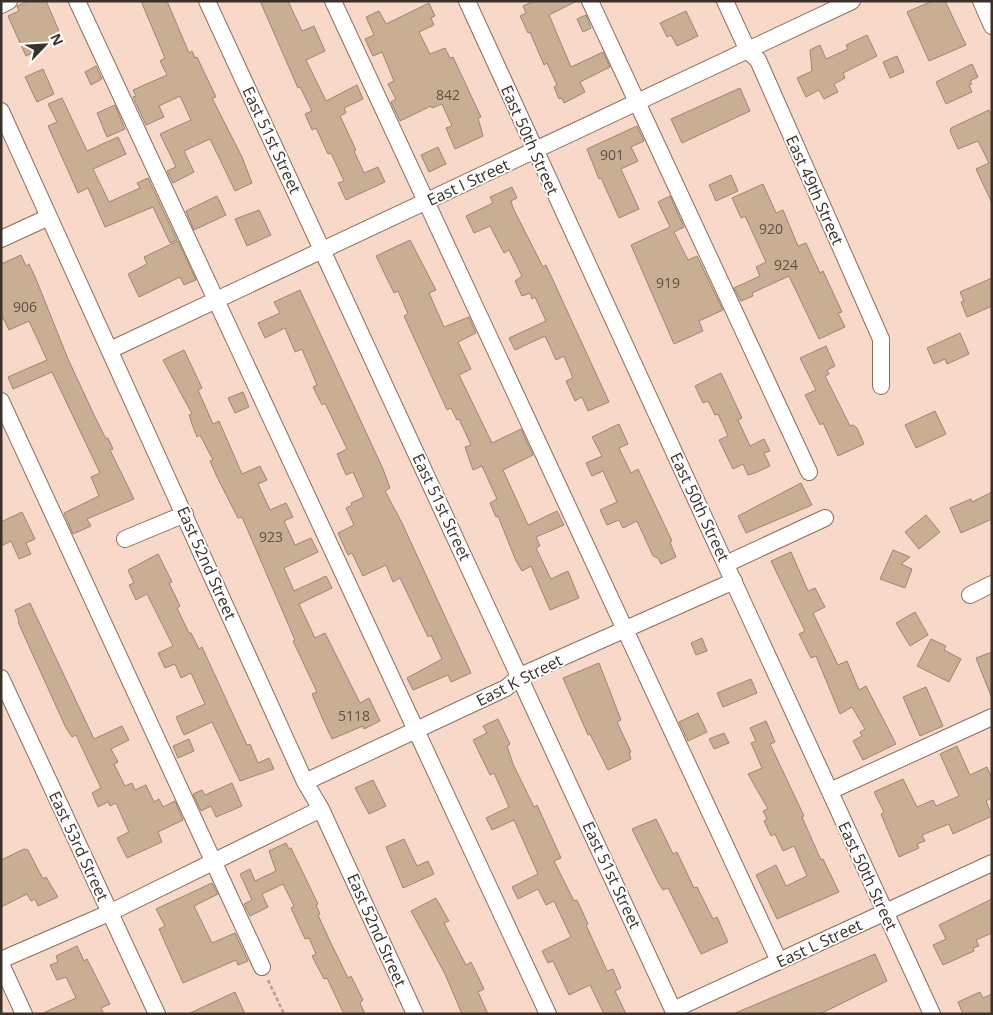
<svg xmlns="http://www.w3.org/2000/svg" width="993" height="1015" font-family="'Open Sans',sans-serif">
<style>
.building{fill:#c8ae93;stroke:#9c8670}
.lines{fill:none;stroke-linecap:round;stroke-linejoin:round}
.minor-casing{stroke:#8a6e60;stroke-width:18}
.path{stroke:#b69d90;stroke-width:2.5;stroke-dasharray:4 2.5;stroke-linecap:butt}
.minor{stroke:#fff;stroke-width:16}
.labels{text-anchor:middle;stroke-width:4;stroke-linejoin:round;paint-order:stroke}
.number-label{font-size:14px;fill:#5f5044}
.street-label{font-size:16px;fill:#3c302a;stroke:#fff}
</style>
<rect width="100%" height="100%" fill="#f8d8c8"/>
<!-- building -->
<path class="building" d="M28,1H46L62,38L26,56L8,16L19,11L17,6Z
M141,1H167L189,53L192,51L195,58L197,57L216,97L212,98L242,157L252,183L235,191L210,139L184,151L194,172L173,183L167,171L176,167L160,134L191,120L180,96L159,106L164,117L146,125L133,97L136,96L133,90L167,75L160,61L165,58Z
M260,1H288L302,31L314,26L325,51L306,60L326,101L357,85L363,99L344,108L346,113L340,116L356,150L354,151L364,173L378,167L385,182L346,200L338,183L344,181L331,153L328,154L316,128L312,130L305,114L312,111L300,87L298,88Z
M534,1H577L549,15L571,67L603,52L610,67L580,82L585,92L564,103L562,98L559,99L554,87L557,85L547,63L544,65L530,32L528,33L520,16L526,13L523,6Z
M932,1H945L966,45L929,61L907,12Z
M429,3L435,16L431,18L434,25L419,32L430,54L445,48L450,58L453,57L481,117L478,118L483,136L455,149L446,128L452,126L442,104L432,108L431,106L400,121L391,102L396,99L388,84L394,81L382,52L373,56L365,39L374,35L366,17L379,11L386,24Z
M686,11L698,36L677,46L671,35L667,37L660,23Z
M586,15L591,28L583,32L577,19Z
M867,35L877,56L843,73L845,78L834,84L838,92L824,99L819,90L806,97L797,78L812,71L810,50L820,45L826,59L848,49L846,45Z
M897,56L904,72L890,78L883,62Z
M972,64L978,77L970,81L972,84L969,85L972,92L946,104L936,82Z
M96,66L102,79L91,85L85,72Z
M43,69L54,94L37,102L25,77Z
M740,88L750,111L682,143L671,119Z
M62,98L87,151L118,137L126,154L93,169L109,202L140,188L137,183L148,178L177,240L170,243L153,207L105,227L88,188L78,193L48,126L57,122L48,104Z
M115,105L125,129L107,137L97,113Z
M989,110L992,117V203L976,169L989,163L978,141L958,149L950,131L951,128Z
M637,126L644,141L631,147L638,161L621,169L639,209L619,218L601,178L599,179L587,149Z
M438,147L446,164L429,172L421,155Z
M731,175L738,191L716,201L709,185Z
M763,184L776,213L783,210L798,246L806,243L820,273L823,271L842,312L838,313L845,327L819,339L789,276L752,293L753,296L741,301L734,288L760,276L756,267L766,262L745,216L741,218L732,198Z
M512,187L517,198L511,201L513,208L543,267L546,265L609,402L588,411L582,397L575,401L566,381L573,378L564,356L556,360L545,336L515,350L509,338L546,321L535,297L532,299L530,293L522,296L515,281L522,276L509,250L504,253L490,226L474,233L466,216L493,203L490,197Z
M217,196L226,215L194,230L186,211Z
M670,196L684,227L674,232L688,260L697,256L723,310L699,321L703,331L674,344L631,245L670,227L658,202Z
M259,210L271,235L247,246L235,219Z
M410,240L436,290L429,293L444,327L469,317L476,333L458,342L471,369L459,375L492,443L521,429L533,455L503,470L528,525L557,511L564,525L536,537L540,546L536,548L551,579L568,571L579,598L550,610L531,566L522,571L516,561L498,516L496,517L490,503L497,499L482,466L473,470L465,447L471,445L459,419L457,420L451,408L447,410L404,316L408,314L398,291L394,293L376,256Z
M178,241L196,280L184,285L180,277L139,297L128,274L147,264L144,257Z
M21,255L26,266L29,264L36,279L68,359L95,417L106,439L108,438L113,449L110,450L134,499L87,519L91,526L73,534L64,513L99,496L91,477L100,473L52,372L13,389L8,377L47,360L29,321L9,330L1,314V264Z
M992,278V306L967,317L961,302L964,301L960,292Z
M300,290L383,469L390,488L385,491L402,523L471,673L451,682L448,675L413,690L407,678L442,659L431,635L428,637L400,578L393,582L386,565L363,576L352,553L348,555L338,533L354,525L346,508L352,505L351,503L364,497L353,472L346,475L337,454L347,449L325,403L322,405L313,387L317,385L302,349L295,352L285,328L265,338L258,323L280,313L274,302Z
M960,333L969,354L947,364L945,359L934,364L927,348Z
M826,346L835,366L827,370L829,374L825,376L850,426L853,425L857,428L864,444L838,456L823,423L820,425L805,395L816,390L800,358Z
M184,350L202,388L198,390L213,424L219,421L242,474L260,466L267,480L258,484L270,510L286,503L293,517L284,521L295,545L311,538L318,552L284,568L294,591L326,576L332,588L299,604L315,638L325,633L360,703L369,698L380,721L364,729L363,726L332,739L323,720L312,694L317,692L293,641L295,640L242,517L238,518L218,479L210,461L213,460L200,435L197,437L192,424L189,415L192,414L163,360Z
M721,373L742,418L738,420L750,446L764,439L770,451L764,453L770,466L755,473L748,475L743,464L733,469L719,440L728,436L718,414L715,415L708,401L703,403L695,386Z
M243,392L249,407L235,413L228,398Z
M935,411L946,434L916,448L905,425Z
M619,424L628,444L619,448L631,473L638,469L672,541L670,542L676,557L661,564L658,558L653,556L637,521L623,528L619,520L607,525L600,510L617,502L603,471L592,476L586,463L602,456L592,437Z
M801,483L812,505L746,533L738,516Z
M992,492V519L961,533L950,508L971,499L972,502Z
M22,512L35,539L26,543L31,554L19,559L11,541L1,546V522Z
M926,515L940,532L919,549L905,532Z
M893,550L910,557L901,564L912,569L905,588L880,579Z
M791,552L808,591L815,588L825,607L813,613L838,665L847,661L859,690L866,686L896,744L863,760L853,741L862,736L860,732L865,729L852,707L840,714L816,656L811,658L799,634L805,631L771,561Z
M158,554L172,582L169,583L180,606L177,608L189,633H191L199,649L202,647L247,745L250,744L258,763L269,758L274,769L240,781L212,722L184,735L176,717L205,704L191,673L181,678L175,664L165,668L158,653L173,646L147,594L136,600L129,585L134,583L128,570Z
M30,603L94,739L122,726L129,740L111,749L118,762L114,764L125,786L132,783L135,790L146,785L154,802L159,799L163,807L175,801L183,820L158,832L162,842L127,858L117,838L129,832L116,803L110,806L108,802L98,807L92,793L101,788L76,735L72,737L66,728L18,622L19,621L15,610Z
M915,612L928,635L910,646L896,623Z
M702,638L707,651L696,655L691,643Z
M931,639L946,646L944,650L961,659L949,682L917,666Z
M992,652V695L991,696L976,658Z
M599,663L621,720L617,722L631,752L629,753L631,759L608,770L590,734L588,735L563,678Z
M751,679L757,693L723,707L717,693Z
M926,687L943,726L920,736L903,697Z
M698,713L707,732L688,741L679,722Z
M498,719L510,744L507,746L513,764L534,807L537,805L561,858L554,861L574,901L577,900L588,924L586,925L607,971L613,969L621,988L615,991L626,1014H604L590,985L569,995L553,961L548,963L542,951L571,937L554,901L546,905L538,889L518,899L512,887L538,874L514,820L492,830L486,818L509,807L494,773L490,775L473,740L487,733L483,726Z
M766,721L775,742L770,744L804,816L802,817L821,860L823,859L839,892L777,919L756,875L776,865L786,886L807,876L794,846L783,851L775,834L771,836L764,821L767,819L763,811L768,809L748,774L762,768L751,743L756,741L750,728Z
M724,733L729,743L714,749L709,739Z
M189,739L194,751L178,758L173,746Z
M957,746L970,775L987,767L992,778V798L986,801L992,816L953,834L949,824L922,835L925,841L917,844L919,848L899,857L881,814L884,812L874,792L903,779L917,807L933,800L936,806L959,796L940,754Z
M373,780L386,806L369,814L355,788Z
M232,783L242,806L216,817L211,806L201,811L193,794L202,790L205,795Z
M656,819L673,854L677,852L694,888L697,887L713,919L717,917L728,942L701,954L668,888L663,890L659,884L632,829Z
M404,839L417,866L428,861L434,874L403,888L386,847Z
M286,843L289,849L291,848L318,904L316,905L320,914L318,915L329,939L348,978L351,976L363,1000L360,1003L365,1014H344L327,978L324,979L312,956L316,954L309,938L305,939L291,908L294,906L283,884L262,894L268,907L250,916L244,904L252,900L240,874L250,869L255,881L276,871L269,851Z
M24,849L28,850L43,879L46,877L58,897L38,906L35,899L31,901L27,894L1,907V860Z
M212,883L218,894L194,906L212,943L235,933L248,961L238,965L236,960L183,983L159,929L165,926L156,909Z
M436,898L449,921L444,923L466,965L471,962L484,989L478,992L488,1014H462L445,974L411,911Z
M992,899V933L976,940L979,946L973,948L974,951L943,965L933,945L946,939L939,925Z
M77,946L84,961L87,959L110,1004L101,1008L104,1014H41L76,998L66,977L57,980L50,965L58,962L56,956Z
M875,954L887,981L820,1014H733Z
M235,992L245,1014H188Z
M980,992L983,998L992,994V1014H963L958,1002Z"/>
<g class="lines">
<defs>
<path id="minor" d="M77,1L548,1014
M207,1L675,1014
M333,1L779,961
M467,1L932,1014
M590,1L809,472
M725,1L748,51L758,60L881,339V386
M981,1L992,26
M1,5L9,1
M1,111L305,782L321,809L415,1014
M1,239L49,217
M110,350L852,1
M1,401L262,967
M125,539L185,514
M726,564L825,518
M970,595L992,584
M1,678L157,1014
M305,782L506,688L520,676L734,581
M830,791L992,717
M1,960L109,913L321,809
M1,964L24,1014
M673,1010L992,863"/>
</defs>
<!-- minor casing -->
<use href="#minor" class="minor-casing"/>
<!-- path -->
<path class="path" d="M268,980L284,1014"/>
<!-- minor -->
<use href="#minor" class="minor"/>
</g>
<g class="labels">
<!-- number labels -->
<g class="number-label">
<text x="448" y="100">842</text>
<text x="612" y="160">901</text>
<text x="771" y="234">920</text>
<text x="786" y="270">924</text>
<text x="668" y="288">919</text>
<text x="25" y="312">906</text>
<text x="271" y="542">923</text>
<text x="354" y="721">5118</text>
</g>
<!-- street labels -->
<g class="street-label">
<text transform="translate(272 140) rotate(65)" y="6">East 51st Street</text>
<text transform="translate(530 140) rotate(66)" y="6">East 50th Street</text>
<text transform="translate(468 182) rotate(-25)" y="6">East I Street</text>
<text transform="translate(815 190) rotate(66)" y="6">East 49th Street</text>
<text transform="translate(442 507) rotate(65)" y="6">East 51st Street</text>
<text transform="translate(700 507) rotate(65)" y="6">East 50th Street</text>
<text transform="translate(207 563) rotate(66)" y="6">East 52nd Street</text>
<text transform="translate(519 680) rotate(-27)" y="6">East K Street</text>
<text transform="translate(79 846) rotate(65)" y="6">East 53rd Street</text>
<text transform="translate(612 875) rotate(65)" y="6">East 51st Street</text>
<text transform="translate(868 876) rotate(65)" y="6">East 50th Street</text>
<text transform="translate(377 930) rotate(66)" y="6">East 52nd Street</text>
<text transform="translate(819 943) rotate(-25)" y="6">East L Street</text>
</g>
</g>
<!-- border -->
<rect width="993" height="1015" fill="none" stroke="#3c302a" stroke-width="5"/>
<!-- north arrow -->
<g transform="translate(45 45) rotate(65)" stroke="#ffffff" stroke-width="4" paint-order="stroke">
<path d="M0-4L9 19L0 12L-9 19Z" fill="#3c302a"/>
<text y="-8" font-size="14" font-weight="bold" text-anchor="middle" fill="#3c302a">N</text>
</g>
</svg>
